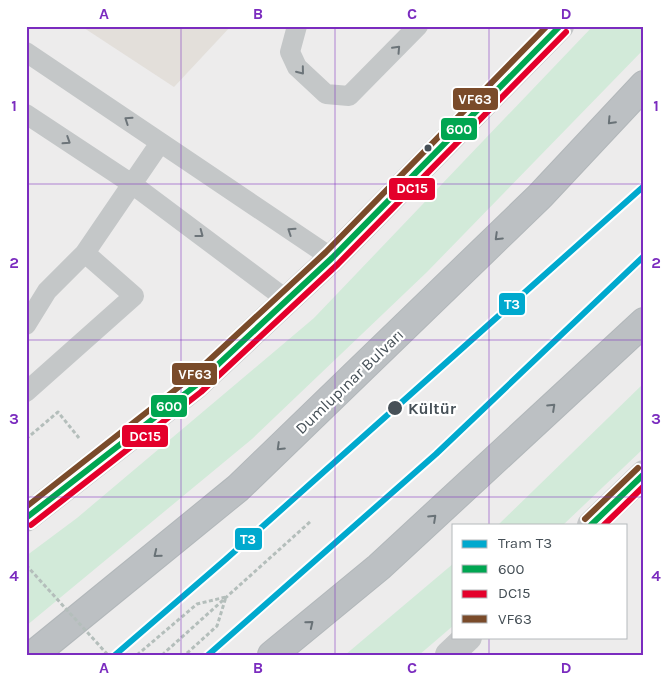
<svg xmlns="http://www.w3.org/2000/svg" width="670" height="681" font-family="Karla,sans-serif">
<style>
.commercial{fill:#e3dfda}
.green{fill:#d2ead9}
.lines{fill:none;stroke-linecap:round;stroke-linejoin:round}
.trunk-casing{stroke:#b2b7ba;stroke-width:30}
.path{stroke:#b4bebb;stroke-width:3;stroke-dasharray:4 2.5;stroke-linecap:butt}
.service{stroke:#c4c7c8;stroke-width:20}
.tertiary{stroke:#c4c7c8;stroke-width:28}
.trunk{stroke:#bcc0c3;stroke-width:28}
.path-bridge{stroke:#b4bebb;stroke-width:3;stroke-dasharray:4 2.5;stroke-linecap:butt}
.bus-1-casing{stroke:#fff;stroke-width:10}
.bus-2-casing{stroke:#fff;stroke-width:10}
.bus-3-casing{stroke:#fff;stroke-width:10}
.bus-1{stroke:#00a651;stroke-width:6}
.bus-2{stroke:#e4002b;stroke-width:6}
.bus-3{stroke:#7a4b2a;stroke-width:6}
.tram-1-casing{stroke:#fff;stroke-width:10}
.tram-1{stroke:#00a9ce;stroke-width:6}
.oneway{stroke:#6c7479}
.oneway2{stroke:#697277}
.grid{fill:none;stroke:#7b2cbf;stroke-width:1;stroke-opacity:0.55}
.bus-dot{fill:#465057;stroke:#fff;stroke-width:2}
.labels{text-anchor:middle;stroke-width:4.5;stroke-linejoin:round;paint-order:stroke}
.street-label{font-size:16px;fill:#465057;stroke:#fff}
.stop-label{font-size:16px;font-weight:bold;fill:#465057;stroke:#fff;text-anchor:start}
.line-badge{stroke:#fff;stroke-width:2}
.badge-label{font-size:14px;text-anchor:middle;font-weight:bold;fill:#fff}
.neatline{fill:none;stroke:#7b2cbf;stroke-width:2}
.grid-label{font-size:16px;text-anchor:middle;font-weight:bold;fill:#7b2cbf}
</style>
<rect width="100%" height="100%" fill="#edecec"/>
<!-- commercial -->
<path class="commercial" d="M81,26H231L174,87Z"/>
<!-- green -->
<path class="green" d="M593,26H644V49L427,272L252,439L26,626V556L77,518L314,318Z
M644,383V448L563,525H498Z
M454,563V625L419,655H345Z"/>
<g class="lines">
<defs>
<path id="trunk" d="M33,655L238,488L540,196L644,85
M272,655L379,567L644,322"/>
</defs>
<!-- trunk casing -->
<use href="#trunk" class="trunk-casing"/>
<!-- path -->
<path class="path" d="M26,439L58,412L79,438
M137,655L197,604L226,597L217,626L185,655
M162,655L311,521"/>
<!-- service -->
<path class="service" d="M297,26L290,52L297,67L326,94L349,96L418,26
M26,52L332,258
M26,114L132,184L287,300
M26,325L47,291L85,253
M26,392L134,296L85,253L160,143"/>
<!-- tertiary -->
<path class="tertiary" d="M26,518L195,386L332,258L560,26
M591,525L644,474
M449,655L468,637"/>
<!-- trunk -->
<use href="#trunk" class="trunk"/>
<!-- path-bridge -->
<path class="path-bridge" d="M26,565L108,655"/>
<defs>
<path id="bus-1" d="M26,518L195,386L332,258L560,26
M591,525L644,474"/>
<path id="bus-2" d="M31,525L201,392L338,264L566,32
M604,525L644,486"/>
<path id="bus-3" d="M26,507L189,379L326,252L547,26
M585,519L638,468"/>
</defs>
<!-- bus-1 casing -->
<use href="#bus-1" class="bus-1-casing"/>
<!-- bus-2 casing -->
<use href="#bus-2" class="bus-2-casing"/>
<!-- bus-3 casing -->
<use href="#bus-3" class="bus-3-casing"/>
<!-- bus-1 -->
<use href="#bus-1" class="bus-1"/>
<!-- bus-2 -->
<use href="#bus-2" class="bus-2"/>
<!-- bus-3 -->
<use href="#bus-3" class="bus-3"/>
<defs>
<path id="tram-1" d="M115,655L225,560L644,186
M208,655L436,454L644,256"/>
</defs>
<!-- tram-1 casing -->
<use href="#tram-1" class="tram-1-casing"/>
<!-- tram-1 -->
<use href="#tram-1" class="tram-1"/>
</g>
<!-- one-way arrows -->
<defs><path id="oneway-chevron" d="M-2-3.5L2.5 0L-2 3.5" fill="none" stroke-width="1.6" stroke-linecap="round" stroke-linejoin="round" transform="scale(1.25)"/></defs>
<g class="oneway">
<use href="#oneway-chevron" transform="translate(397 49) rotate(-47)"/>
<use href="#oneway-chevron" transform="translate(301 71) rotate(51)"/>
<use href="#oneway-chevron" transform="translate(128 120) rotate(-146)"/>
<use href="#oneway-chevron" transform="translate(67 141) rotate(33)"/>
<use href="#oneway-chevron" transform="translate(291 231) rotate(-146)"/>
<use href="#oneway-chevron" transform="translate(200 234) rotate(37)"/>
</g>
<g class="oneway2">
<use href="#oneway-chevron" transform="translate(611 121) rotate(133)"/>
<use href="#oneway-chevron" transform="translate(498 237) rotate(136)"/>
<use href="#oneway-chevron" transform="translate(552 407) rotate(-43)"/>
<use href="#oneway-chevron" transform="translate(280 447) rotate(136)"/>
<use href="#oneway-chevron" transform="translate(433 518) rotate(-43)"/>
<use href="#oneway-chevron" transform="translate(157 554) rotate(141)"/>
<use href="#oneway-chevron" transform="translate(310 624) rotate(-39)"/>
</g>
<!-- grid -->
<path class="grid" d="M181,26V655M335,26V655M489,26V525M26,184H644M26,340H644M26,497H644M489,637V655"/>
<!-- markers -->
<g class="bus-dot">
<circle cx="428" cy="148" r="4.5"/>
<circle cx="395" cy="408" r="8"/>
</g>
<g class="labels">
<!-- street labels -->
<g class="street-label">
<text transform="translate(349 381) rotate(-44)" y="6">Dumlupınar Bulvarı</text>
</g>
<!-- stop labels -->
<g class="stop-label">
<text x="408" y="414">Kültür</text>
</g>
</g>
<g class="line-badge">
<rect x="452" y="87" width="47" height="24" rx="5" fill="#7a4b2a"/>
<rect x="440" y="117" width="38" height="24" rx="5" fill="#00a651"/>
<rect x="388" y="177" width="48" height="24" rx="5" fill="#e4002b"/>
<rect x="498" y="292" width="28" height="24" rx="5" fill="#00a9ce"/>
<rect x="171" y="362" width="47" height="24" rx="5" fill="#7a4b2a"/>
<rect x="150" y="394" width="38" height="24" rx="5" fill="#00a651"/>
<rect x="121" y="424" width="48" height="24" rx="5" fill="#e4002b"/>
<rect x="234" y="527" width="29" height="24" rx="5" fill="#00a9ce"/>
</g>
<g class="badge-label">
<text x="475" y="104">VF63</text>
<text x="459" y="134">600</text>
<text x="412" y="193">DC15</text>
<text x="512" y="309">T3</text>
<text x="195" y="379">VF63</text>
<text x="169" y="411">600</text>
<text x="145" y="441">DC15</text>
<text x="248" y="544">T3</text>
</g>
<!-- border -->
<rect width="670" height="681" fill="none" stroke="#ffffff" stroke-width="55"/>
<!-- legend -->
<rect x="452" y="524" width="175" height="115" fill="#ffffff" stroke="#b5b9bc"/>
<rect x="462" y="540" width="25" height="8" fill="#00a9ce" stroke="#b5b9bc"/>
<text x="498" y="548" font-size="15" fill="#465057">Tram T3</text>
<rect x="462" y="565" width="25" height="8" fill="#00a651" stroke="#b5b9bc"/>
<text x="498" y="574" font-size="15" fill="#465057">600</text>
<rect x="462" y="590" width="25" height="8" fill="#e4002b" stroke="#b5b9bc"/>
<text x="498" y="598" font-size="15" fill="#465057">DC15</text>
<rect x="462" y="615" width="25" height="8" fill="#7a4b2a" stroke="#b5b9bc"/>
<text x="498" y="624" font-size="15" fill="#465057">VF63</text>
<rect x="28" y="28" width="614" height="626" class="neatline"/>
<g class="grid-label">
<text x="104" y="19">A</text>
<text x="258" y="19">B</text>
<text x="412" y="19">C</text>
<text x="566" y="19">D</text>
<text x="14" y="111">1</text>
<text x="656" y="111">1</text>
<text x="14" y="268">2</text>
<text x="656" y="268">2</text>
<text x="14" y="424">3</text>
<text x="656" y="424">3</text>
<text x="14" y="581">4</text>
<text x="656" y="581">4</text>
<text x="104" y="673">A</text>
<text x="258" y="673">B</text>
<text x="412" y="673">C</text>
<text x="566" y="673">D</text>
</g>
</svg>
